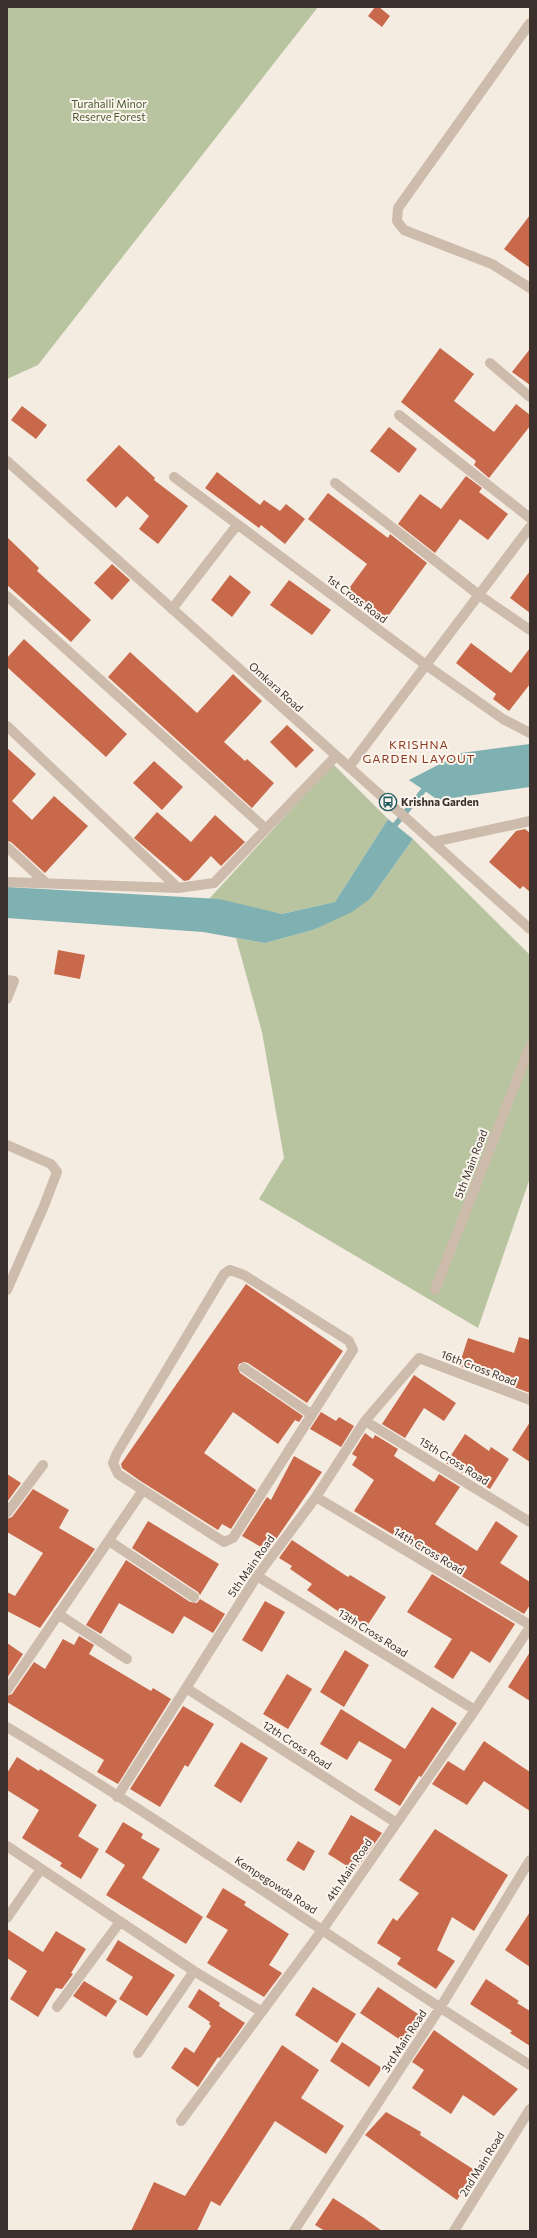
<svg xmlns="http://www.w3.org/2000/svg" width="537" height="2238" font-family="Commissioner,sans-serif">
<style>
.green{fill:#b8c4a0}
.water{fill:#7fb0b2}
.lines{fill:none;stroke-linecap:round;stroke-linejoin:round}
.stream{stroke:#7fb0b2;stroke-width:5.5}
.building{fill:#c8694b}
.minor{stroke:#cdbbac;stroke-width:10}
.tertiary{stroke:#cdbbac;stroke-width:10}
.labels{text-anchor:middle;stroke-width:4;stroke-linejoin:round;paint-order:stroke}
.park-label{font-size:11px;fill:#4a5a2e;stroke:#fbf5ee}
.street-label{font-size:11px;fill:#3b302b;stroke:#fbf5ee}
.poi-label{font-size:11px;font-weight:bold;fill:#3b302b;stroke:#fbf5ee;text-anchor:start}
.neighbourhood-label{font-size:12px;letter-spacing:1px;fill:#8c3b22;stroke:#fbf5ee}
</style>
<rect width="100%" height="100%" fill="#f4ebe1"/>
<!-- green -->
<path class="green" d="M7,7H318L38,365L7,379Z
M333,764L388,819L335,902L282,914L209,899Z
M413,839L530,955V1178L478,1328L259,1199L284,1158L262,1032L236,938L265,943L313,930L371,898Z"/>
<!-- water -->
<path class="water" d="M530,744V787L438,800L409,780L461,753Z
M388,819L413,839L371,898L352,912L313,930L265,943L203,932L7,918V887L219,899L282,914L335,902Z"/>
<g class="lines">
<!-- stream -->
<path class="stream" d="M391,830L427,786"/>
</g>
<!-- building -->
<path class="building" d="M375,7H379L390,16L382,27L368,16Z
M530,215V268L504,249Z
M440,348L474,374L454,401L494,432L516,404L530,415V426L489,478L474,465L476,461L401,402Z
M530,349V385L512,372Z
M22,406L47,425L36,439L11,420Z
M389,427L417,449L399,473L370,451Z
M119,445L155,478L154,480L188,506L158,544L139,529L149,516L127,496L116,508L86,480Z
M217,472L260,505L264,500L280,511L286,504L305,519L285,544L261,525L259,528L205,488Z
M466,476L482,488L479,492L508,514L488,540L460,519L435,553L398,524L420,494L441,509Z
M328,493L388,538L390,534L427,563L386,619L347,591L367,564L308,519Z
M7,537L39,568L37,571L91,620L71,642L7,585Z
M112,564L130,580L112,600L94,583Z
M530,571V613L510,598Z
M230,575L251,592L232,617L211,600Z
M289,580L331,610L312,635L270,605Z
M24,639L127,734L106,757L7,667V658Z
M471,643L511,673L530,648V684L509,711L493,699L496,694L456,663Z
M130,652L197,713L233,674L262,701L224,742L245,761L247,759L274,783L252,808L108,677Z
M287,725L314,750L296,768L270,742Z
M7,748L36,774L12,801L32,820L54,796L88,826L45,873L11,842L7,841Z
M154,761L183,787L162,810L133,783Z
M157,812L191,842L215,815L245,842L221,866L211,856L189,880L184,881L134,838Z
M525,829L530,833V892L523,886L520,889L489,862L516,831Z
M58,950L85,955L80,979L54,974Z
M246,1284L343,1351L307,1403L248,1363L244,1362L239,1364L238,1368L240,1373L303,1416L299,1422L295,1420L278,1444L233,1412L204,1453L256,1490L231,1529L222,1524L218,1530L139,1480L122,1468L121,1464Z
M519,1337L530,1340V1393L495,1380L496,1378L459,1366L468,1338L514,1353Z
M414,1375L456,1403L444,1421L424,1408L405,1438L382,1424Z
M321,1412L336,1421L339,1417L354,1426L341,1447L310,1429Z
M530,1422V1462L512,1450Z
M365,1433L373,1439L375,1435L398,1449L394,1456L434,1482L439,1474L460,1487L435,1524L477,1551L496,1521L518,1536L500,1563L530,1582V1605L524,1614L354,1511L374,1480L352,1465L357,1457L352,1454Z
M465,1434L489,1451L491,1447L509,1459L490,1489L446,1463Z
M294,1456L322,1472L268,1551L242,1536L267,1497L271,1500Z
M7,1474L21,1483L7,1502Z
M33,1489L69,1510L59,1528L95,1549L40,1628L7,1611V1592L15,1596L43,1553L7,1532V1519L12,1517Z
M148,1521L219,1564L200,1595L198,1592L132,1548Z
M292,1540L348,1577L350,1575L386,1597L367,1626L350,1616L348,1618L307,1590L312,1584L290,1569L292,1566L279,1558Z
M126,1560L190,1602L197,1603L200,1599L225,1614L213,1633L184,1616L173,1634L119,1603L101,1634L86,1625Z
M432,1574L515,1624L490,1663L471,1651L453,1679L434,1667L452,1639L407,1612Z
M265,1601L285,1612L262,1652L242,1640Z
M79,1636L94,1645L89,1654L151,1691L153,1688L171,1699L118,1784L97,1772L104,1760L7,1702V1696L12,1694L34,1662L45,1669L63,1639L74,1645Z
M7,1643L23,1654L7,1678Z
M345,1650L369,1665L344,1707L320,1692Z
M530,1652V1701L508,1687Z
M287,1674L312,1689L288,1729L263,1714Z
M183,1706L214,1724L188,1767L185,1765L160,1807L130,1789Z
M432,1707L457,1723L421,1777L419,1776L400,1806L374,1790L392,1760L359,1741L347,1760L320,1744L341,1709L405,1749Z
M484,1741L530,1772V1811L484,1781L467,1805L432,1784L448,1761L464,1771Z
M241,1742L268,1758L241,1803L214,1786Z
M17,1757L39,1771L40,1769L97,1805L78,1836L99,1849L81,1879L60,1866L62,1863L22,1838L39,1810L7,1790V1773Z
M351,1815L382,1833L355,1871L328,1854Z
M123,1822L143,1834L141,1838L160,1849L142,1878L203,1917L186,1944L106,1895L125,1865L105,1852Z
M435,1829L508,1875L474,1931L452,1917L437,1950L455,1961L436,1989L397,1964L401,1958L377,1943L393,1918L397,1921L419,1893L399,1880Z
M298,1841L315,1851L304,1871L286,1860Z
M223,1888L246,1902L244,1905L289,1934L269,1965L282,1973L264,1997L207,1963L228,1930L206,1917Z
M530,1912V1967L505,1950Z
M7,1929L43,1952L56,1931L86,1949L71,1973L73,1974L62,1989L56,1988L38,2017L10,1999L27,1971L7,1958Z
M118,1940L175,1975L147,2016L119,1999L133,1977L106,1960Z
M486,1979L519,2001L517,2003L530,2011V2046L510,2033L512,2031L470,2004Z
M84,1981L117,2001L106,2017L73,1996Z
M313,1987L356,2014L337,2043L295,2015Z
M378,1987L418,2014L416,2018L423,2022L408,2045L360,2013Z
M199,1989L220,2003L219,2006L245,2023L220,2058L218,2057L198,2087L171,2068L185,2047L194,2053L211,2026L209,2024L210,2022L188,2007Z
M434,2030L518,2089L494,2116L463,2095L451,2114L412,2088L424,2070L412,2062Z
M342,2042L382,2068L369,2087L330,2061Z
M282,2045L319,2070L301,2098L344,2126L326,2154L275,2121L220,2206L211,2201L197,2231H131L154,2182L185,2196Z
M386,2112L421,2132L420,2135L476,2171L457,2200L365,2135Z
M333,2198L364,2218L382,2231H325L315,2225Z"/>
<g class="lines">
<!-- minor -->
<path class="minor" d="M530,23L398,208L397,221L404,230L492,264L530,288
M490,363L530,397
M399,415L530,518
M174,477L426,665L503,719L530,733
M335,483L479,595L530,630
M7,596L266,829
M172,609L237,525
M7,726L178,888
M349,767L530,527
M433,842L530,821
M7,847L46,883
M7,882L178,888L214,883L336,756
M7,980L14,981L7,999
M7,1145L51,1164L57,1172L44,1206L7,1290
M230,1270L244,1275L349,1341L353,1350L233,1538L224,1542L118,1474L113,1463L117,1453L224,1274Z
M435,1290L530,1046
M244,1368L311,1414
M365,1421L530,1522
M316,1497L530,1625
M7,1513L43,1465
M109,1541L194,1597
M257,1576L475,1710
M58,1614L127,1659
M186,1688L395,1822
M7,1690L143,1490
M7,1727C185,1834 354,1955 530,2065
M117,1797L257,1576L316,1497L365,1421L419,1358L530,1400
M7,1846L194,1971L262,2012
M7,1918L41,1869
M57,2007L120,1922
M138,2053L194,1971
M181,2121L323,1929L475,1710L530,1627
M294,2231L440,2008L530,1860
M454,2231L530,2109"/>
<!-- tertiary -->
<path class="tertiary" d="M7,461L530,929"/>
</g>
<!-- icons -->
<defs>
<symbol id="bus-ring" viewBox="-11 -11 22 22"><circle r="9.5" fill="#fbf5ee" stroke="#1f5a5e" stroke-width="1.5"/><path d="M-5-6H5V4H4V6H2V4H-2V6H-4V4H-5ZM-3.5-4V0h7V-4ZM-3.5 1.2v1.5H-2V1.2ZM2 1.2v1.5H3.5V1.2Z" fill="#1f5a5e"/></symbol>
</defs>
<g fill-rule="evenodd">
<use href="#bus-ring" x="378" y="792" width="20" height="20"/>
</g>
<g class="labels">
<!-- park labels -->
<g class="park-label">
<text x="109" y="108">Turahalli Minor<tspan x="109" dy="13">Reserve Forest</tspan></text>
</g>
<!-- street labels -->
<g class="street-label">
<text transform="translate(357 599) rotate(37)" y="4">1st Cross Road</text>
<text transform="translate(276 687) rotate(42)" y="4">Omkara Road</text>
<text transform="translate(471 1164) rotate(-69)" y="4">5th Main Road</text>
<text transform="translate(479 1368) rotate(21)" y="4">16th Cross Road</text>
<text transform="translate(454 1461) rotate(32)" y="4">15th Cross Road</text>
<text transform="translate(429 1551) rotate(31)" y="4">14th Cross Road</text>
<text transform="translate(251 1566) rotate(-55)" y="4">5th Main Road</text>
<text transform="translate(373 1633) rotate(32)" y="4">13th Cross Road</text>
<text transform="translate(297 1745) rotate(33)" y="4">12th Cross Road</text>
<text transform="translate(349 1870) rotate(-56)" y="4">4th Main Road</text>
<text transform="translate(276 1885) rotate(33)" y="4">Kempegowda Road</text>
<text transform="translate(404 2041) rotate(-57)" y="4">3rd Main Road</text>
<text transform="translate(482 2164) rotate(-58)" y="4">2nd Main Road</text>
</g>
<!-- poi labels -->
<g class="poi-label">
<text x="401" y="806">Krishna Garden</text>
</g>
<!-- neighbourhood labels -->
<g class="neighbourhood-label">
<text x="419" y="749">KRISHNA<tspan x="419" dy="14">GARDEN LAYOUT</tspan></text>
</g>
</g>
<!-- border -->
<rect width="537" height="2238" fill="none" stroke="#3b302b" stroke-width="16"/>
</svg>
